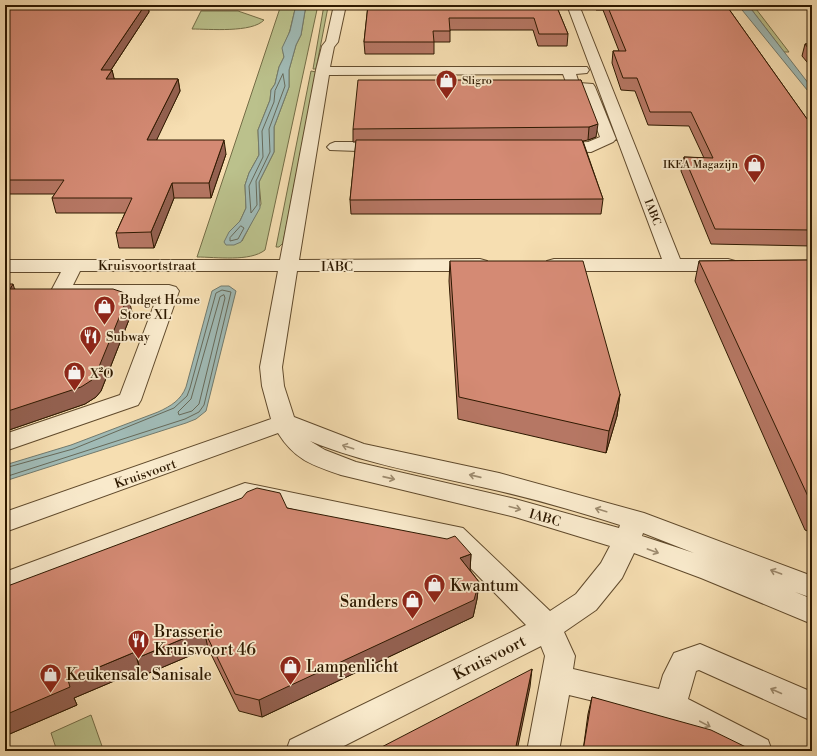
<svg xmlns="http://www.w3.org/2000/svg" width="817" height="756" font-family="'Libre Bodoni',serif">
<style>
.green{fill:#bbc18c;stroke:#746d46}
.water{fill:#a0bab5;stroke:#727a6d}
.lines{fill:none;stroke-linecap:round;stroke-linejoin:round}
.shore{stroke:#676a5a;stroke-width:1}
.minor-casing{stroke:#604a2c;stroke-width:2}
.minor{fill:#f9eacc;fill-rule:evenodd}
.wall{fill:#b67764;stroke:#2e1900}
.shaded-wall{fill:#946151;stroke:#2e1900}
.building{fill:#d48a74;stroke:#2e1900}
.oneway{stroke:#9e8c70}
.labels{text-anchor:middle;stroke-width:3.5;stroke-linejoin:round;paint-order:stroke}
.far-poi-label{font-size:11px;fill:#2e1900;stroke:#f9eacc;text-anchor:start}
.far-street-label{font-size:11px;fill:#2e1900;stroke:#f9eacc}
.street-label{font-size:13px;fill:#2e1900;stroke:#f9eacc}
.poi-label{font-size:13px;fill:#2e1900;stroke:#f9eacc;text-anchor:start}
.near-poi-label{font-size:16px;fill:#2e1900;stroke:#f9eacc;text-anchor:start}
.near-street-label{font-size:16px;fill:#2e1900;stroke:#f9eacc}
</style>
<rect width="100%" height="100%" fill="#f6deb1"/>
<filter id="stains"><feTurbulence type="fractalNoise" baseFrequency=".005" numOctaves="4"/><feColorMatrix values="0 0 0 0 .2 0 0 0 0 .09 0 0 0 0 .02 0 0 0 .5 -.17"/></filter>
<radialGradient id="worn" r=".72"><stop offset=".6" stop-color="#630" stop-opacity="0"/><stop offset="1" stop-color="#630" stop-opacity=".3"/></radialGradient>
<!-- green -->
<path class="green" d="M281,5H296C294,13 292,22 290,30C287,41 281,46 284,57L279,67L275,84L271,90L270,100L258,130L259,155L249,173L245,185L246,208L240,221L233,228L242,241L261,204L259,182L274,152V127L289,87V70L296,45L301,35L306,5H318L265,250C250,262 216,257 197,257Z
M324,5H328V7L316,69H313Z
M748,5H753L789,52H784Z
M201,11H238L264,20C252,33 209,29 192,29Z
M311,71L316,72L283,243L279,247H276Z
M91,715L103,749L98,751H57L51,733Z"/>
<!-- water -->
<path class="water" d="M296,5H306L301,35L296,45L289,70V87L274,127V152L259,182L260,208L241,242L234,245H226L224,242L229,232L240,221L246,208L245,185L249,173L259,155L258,130L270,100L271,90L275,84L279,67L284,57L282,48L290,31Z
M738,5H748L812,88V96Z
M221,286H229L236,291L206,411L196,419L186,423L5,481V465L71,445L158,412C171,406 181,400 186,387L212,291Z"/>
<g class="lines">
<!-- shore -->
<path class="shore" d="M283,74L285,86L269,129L270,152L256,181L257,205L251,213L249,186L263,157L262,131L274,102L275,91Z
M241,226L244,228L238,239L230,241V238Z
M224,295L225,298L199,404L192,411L179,415L178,412L191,399L220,297Z
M5,468L73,449L174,408L187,396L190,388L216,293L222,290L231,292L204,405L199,412L185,419L5,477"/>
<defs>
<path id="minor" d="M334,5H346L338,42L334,47L330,67H587L589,70L587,73L576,74L579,83L593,84L595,87L616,139L613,142L591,152L549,150L546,147L549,144L588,142L600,137L583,91L569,90L563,74L329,75L299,260L480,259L487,261L489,265L487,269L480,271H297L282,367L284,386L294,417L364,444L499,473L644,513L812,576V598L795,592L812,599V624L701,578L634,553L622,578L596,610L564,632L575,656L573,669L659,689L663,675L674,653L700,644L812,692V721L699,670L696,671L688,699L768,740L772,751H725L664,718L569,695L559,751H527L545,656L541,646L334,751H286L290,740L526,625L446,543L246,501L5,594V572L245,483L463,528L550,611L576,594L601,563L610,546L515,517L341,475C312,465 295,460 278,433L5,532V512L271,419L262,386L260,367L278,271H80L73,285H169L176,287L179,291L141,400L138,405L5,451V434L120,395L157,297H61L54,295L51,291L61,272H5V260H280L316,70L322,46L326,41ZM310,441C366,464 426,474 486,488C531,498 576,511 620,525L619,528L515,499L356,462L325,450ZM643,533L694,553L642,536Z
M567,5H579L680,259H728L735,261L737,265L735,269L728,271H554L547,269L545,265L547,261L554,259H662Z
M335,142H386L391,144L394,147L391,150L386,152L330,150L327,147L330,144Z"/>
</defs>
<!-- minor casing -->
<use href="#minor" class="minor-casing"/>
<!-- minor -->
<use href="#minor" class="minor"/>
</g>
<!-- wall -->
<path class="wall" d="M5,5H148L149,12L111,70H112L114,79H178L180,91L156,140L226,154L211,198H174L154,248H119L116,233L125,213H56L52,198L55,194H5Z
M368,5H556L568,34L567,46H538L533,30H450V42H434V54H365L364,42Z
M595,5H726L812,126V246L711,244L681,171L684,157L704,158L689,126L648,125L635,91L621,90L612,63L613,51H619L603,10H596Z
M805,44H812V68L802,56Z
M581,80L596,137L588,140L583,141L603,199L601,214H351L350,200L356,142H353V129Z
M812,260V533L805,530L695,281L699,261Z
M450,261L620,394L617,416L606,453L458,419L449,281Z
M5,284L14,289L132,312L101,391L96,397L85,404L9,430H5Z
M287,508L471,554L470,570L479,582L477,599L473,617L262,717L239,711L208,648L142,676L140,670L74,698L77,705L5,736V587Z
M592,697L754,751H583L588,714Z"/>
<!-- shaded-wall -->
<path class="shaded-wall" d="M145,5H148L149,12L103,82L101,70Z
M112,70L115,82L106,79Z
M178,79L180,91L150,154L147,140Z
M598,124L596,137L588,140L589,127Z
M224,140L226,154L211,198L209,183Z
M172,183L174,198L154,248L151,232Z
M13,284L18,300L10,289Z
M128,296L132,312L101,391L96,397L85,404L9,430L5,417V412Z
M620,394L617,416L606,453L609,431Z
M471,554L470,571L460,558Z
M479,582L477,599L473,617L262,717L259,700Z
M204,630L208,648L142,676L137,658Z
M135,652L140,670L74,698L77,705L5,736V715L68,680Z
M532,669L530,687L517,751H515Z
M5,742L7,751H5Z"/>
<!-- building -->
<path class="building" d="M5,5H145L101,70H112L106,79H178L147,140H224L209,183H172L151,232L116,233L132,198H52L64,180H5Z
M368,5H556L568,34H539L534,18H449L450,31H433L434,42H364Z
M607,5H726L812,126V230L715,229L684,157L713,158L691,112H650L637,78H623L613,51H626Z
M805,44H812V53Z
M358,80H581L598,124L589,127L353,129Z
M356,140H582L603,199L350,200Z
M812,260V505L699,261Z
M450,261H583L620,394L609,431L459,397Z
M5,284H13L10,289H113L122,292L128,296L96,374L92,380L81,387L5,412Z
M257,488L280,493L287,508L447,539L455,536L471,554L460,558L479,582L474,600L259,700L235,694L204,630L137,658L135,652L68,680L70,687L5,715V587L242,498L247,492Z
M532,669L515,751H374Z
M592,697L711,730L754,751H583Z"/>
<!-- one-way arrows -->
<defs><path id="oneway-shaft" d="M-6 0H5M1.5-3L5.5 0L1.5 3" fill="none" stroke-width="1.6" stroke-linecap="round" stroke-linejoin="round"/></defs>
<g class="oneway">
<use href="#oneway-shaft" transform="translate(348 447) rotate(-162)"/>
<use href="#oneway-shaft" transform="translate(475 476) rotate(-167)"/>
<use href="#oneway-shaft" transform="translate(389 478) rotate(13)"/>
<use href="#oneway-shaft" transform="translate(515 508) rotate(15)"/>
<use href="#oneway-shaft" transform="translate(601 510) rotate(-163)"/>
<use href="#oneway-shaft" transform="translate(653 551) rotate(20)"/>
<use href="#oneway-shaft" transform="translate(776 572) rotate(-160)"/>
<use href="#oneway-shaft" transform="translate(776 691) rotate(-156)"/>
<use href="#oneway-shaft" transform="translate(705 724) rotate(28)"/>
</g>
<!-- icons -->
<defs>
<symbol id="shop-pin" viewBox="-11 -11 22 30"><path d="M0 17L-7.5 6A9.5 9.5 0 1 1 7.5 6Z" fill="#8f2418" stroke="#f9eacc"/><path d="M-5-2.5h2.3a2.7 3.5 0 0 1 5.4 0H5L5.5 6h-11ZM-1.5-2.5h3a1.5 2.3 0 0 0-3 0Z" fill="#fff"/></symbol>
<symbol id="restaurant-pin" viewBox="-11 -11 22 30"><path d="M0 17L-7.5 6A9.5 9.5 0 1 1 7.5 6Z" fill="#8f2418" stroke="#f9eacc"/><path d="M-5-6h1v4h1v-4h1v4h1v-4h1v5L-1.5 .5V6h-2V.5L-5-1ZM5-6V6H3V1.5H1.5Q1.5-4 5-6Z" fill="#fff"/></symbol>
</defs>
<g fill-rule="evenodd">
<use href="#shop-pin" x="434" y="68" width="25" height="34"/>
<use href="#shop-pin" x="742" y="152" width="25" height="34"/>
<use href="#shop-pin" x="92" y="294" width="25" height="34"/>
<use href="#restaurant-pin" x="78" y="324" width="25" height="34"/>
<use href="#shop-pin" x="62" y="360" width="25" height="34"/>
<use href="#shop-pin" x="422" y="572" width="25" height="34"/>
<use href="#shop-pin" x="400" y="588" width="25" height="34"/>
<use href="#restaurant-pin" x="126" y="628" width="25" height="34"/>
<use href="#shop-pin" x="278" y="654" width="25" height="34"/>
<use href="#shop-pin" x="38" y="662" width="25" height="34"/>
</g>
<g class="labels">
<!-- far-poi labels -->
<g class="far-poi-label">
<text x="462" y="84">Sligro</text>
<text x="738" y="168" text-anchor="end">IKEA Magazijn</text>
</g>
<!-- far-street labels -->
<g class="far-street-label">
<text transform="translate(653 212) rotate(69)" y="4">IABC</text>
</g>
<!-- street labels -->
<g class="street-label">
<text x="147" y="270">Kruisvoortstraat</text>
<text x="337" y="271">IABC</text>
<text transform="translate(145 473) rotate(-19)" y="5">Kruisvoort</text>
<text transform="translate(545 517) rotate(16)" y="5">IABC</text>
</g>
<!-- poi labels -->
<g class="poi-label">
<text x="120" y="304">Budget Home<tspan x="120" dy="15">Store XL</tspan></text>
<text x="106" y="341">Subway</text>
<text x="90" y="378">X²O</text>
</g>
<!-- near-poi labels -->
<g class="near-poi-label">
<text x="450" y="591">Kwantum</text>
<text x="398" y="607" text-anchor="end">Sanders</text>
<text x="154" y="637">Brasserie<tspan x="154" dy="18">Kruisvoort 46</tspan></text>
<text x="306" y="672">Lampenlicht</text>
<text x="66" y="680">Keukensale Sanisale</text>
</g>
<!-- near-street labels -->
<g class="near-street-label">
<text transform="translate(489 657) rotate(-27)" y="6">Kruisvoort</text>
</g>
</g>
<!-- margin -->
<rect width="817" height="756" fill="none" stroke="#f6deb1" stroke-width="20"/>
<rect x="6" y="6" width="805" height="744" fill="none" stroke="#2e1900" stroke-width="2"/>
<rect x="10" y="10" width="797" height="736" fill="none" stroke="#2e1900"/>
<rect width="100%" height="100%" filter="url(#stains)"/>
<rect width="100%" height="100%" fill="url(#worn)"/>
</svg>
